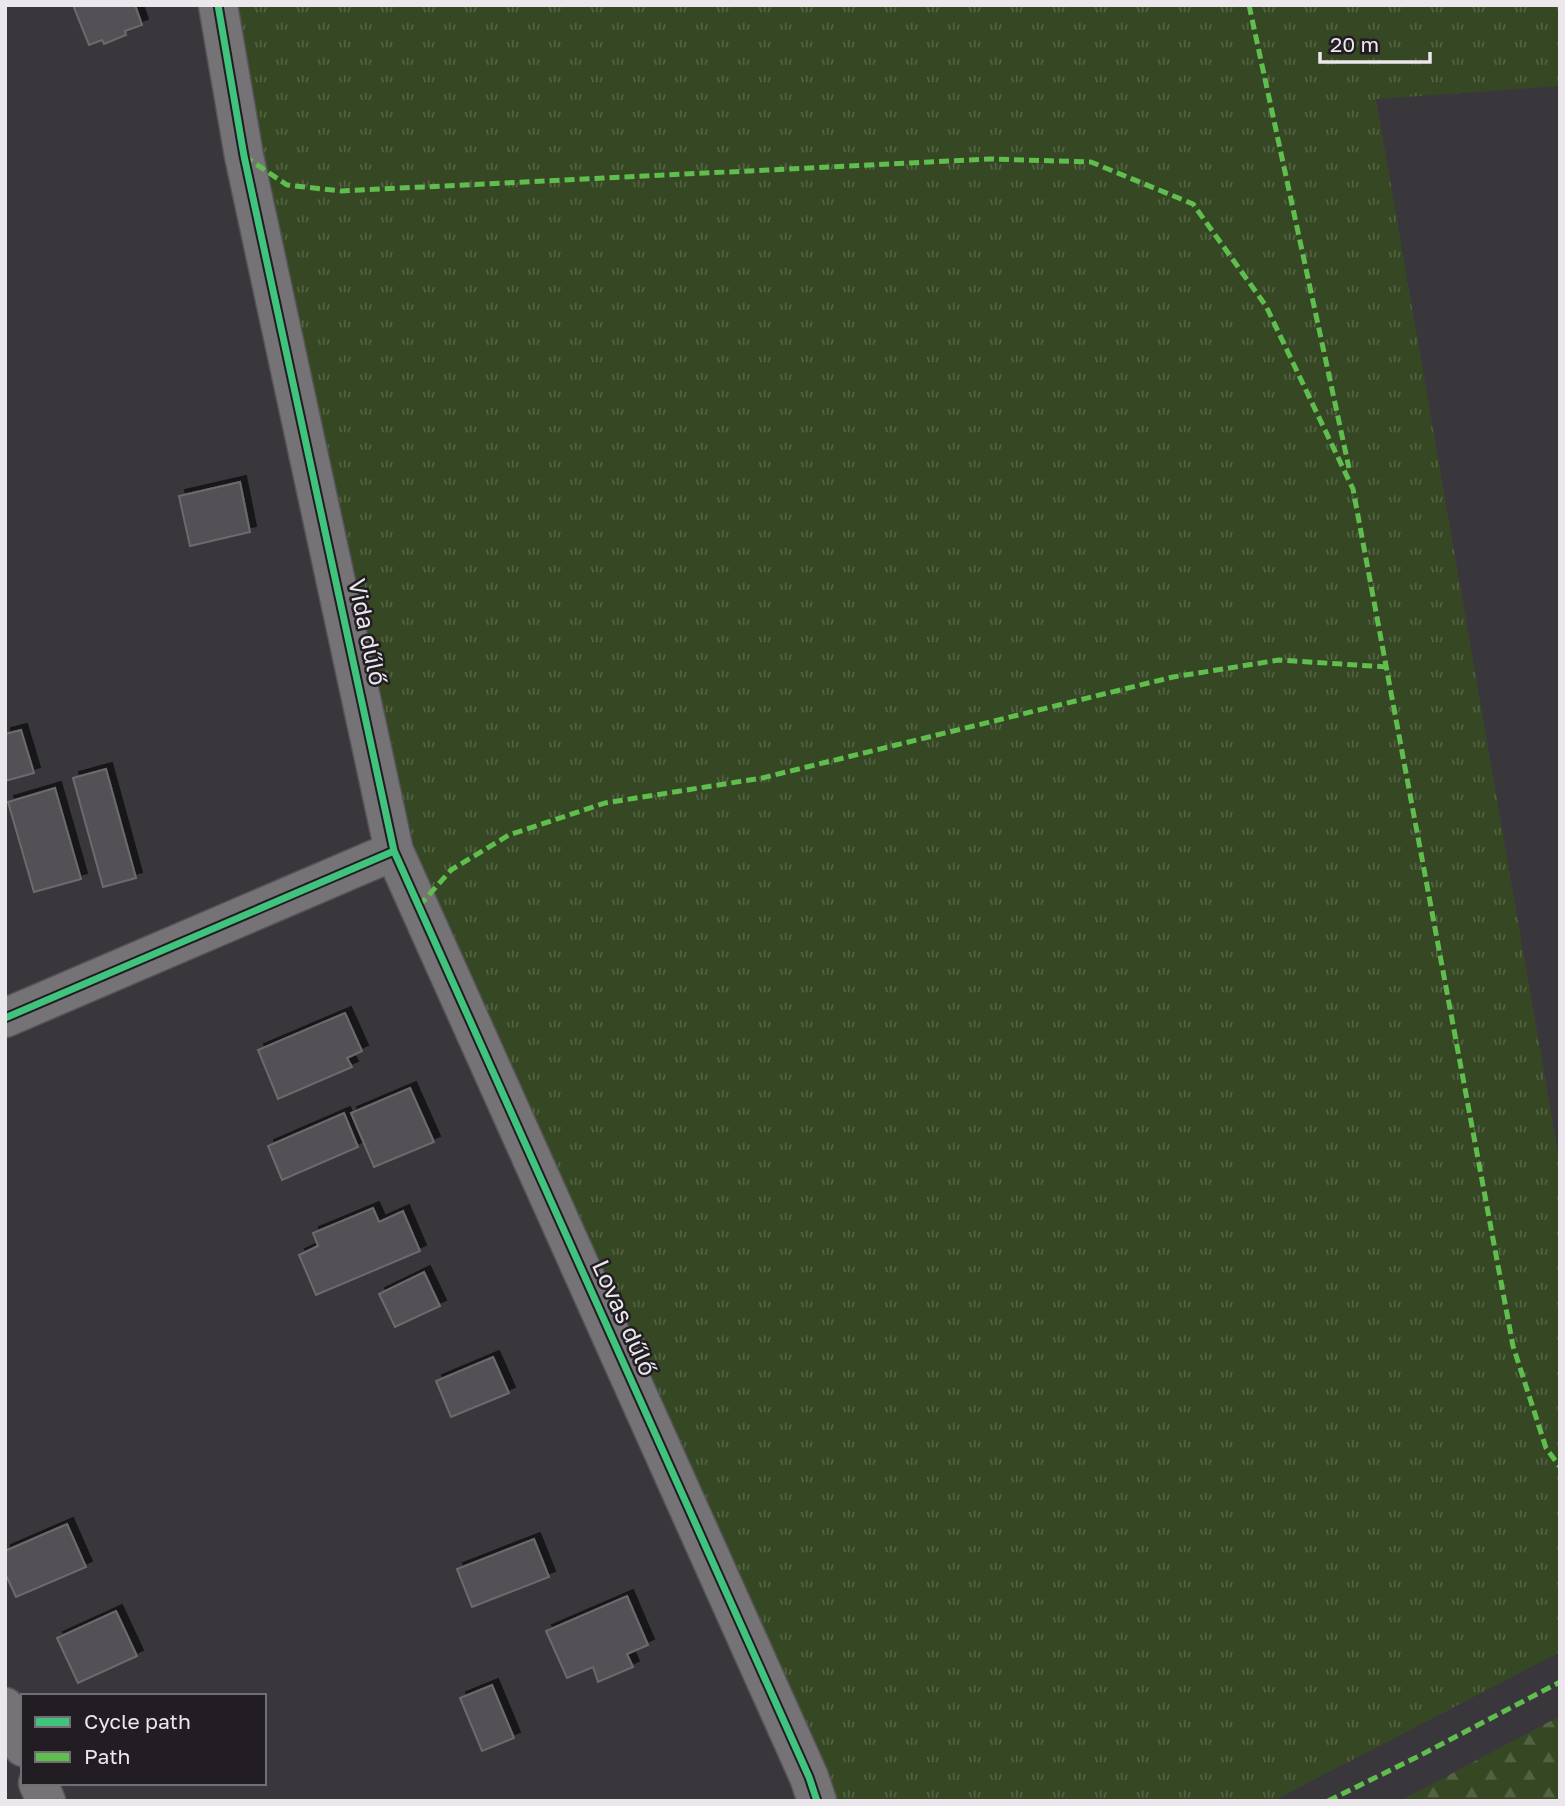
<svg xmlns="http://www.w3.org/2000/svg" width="1565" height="1806" font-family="'Golos Text',sans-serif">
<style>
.grass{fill:url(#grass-tufts)}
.forest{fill:url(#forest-firs)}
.building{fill:#535155;stroke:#6d6a6e;stroke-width:2;filter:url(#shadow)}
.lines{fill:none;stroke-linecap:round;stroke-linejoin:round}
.minor-casing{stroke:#565458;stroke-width:41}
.minor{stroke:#767377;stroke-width:38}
.quiet{stroke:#5fbe4e;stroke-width:5;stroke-dasharray:10 5;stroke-linecap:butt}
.cycleway-casing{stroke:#211d22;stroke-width:11}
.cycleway{stroke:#40c37c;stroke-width:7}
.labels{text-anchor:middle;stroke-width:5;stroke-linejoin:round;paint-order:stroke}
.street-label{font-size:24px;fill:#ebe7ed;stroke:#211d22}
</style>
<defs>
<pattern id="grass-tufts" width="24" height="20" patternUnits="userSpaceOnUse" patternTransform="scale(1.75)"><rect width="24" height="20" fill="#364823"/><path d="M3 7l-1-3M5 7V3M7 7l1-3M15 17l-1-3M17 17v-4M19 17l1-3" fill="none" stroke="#536243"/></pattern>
<pattern id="forest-firs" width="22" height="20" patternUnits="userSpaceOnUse" patternTransform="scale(1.75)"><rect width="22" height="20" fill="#364823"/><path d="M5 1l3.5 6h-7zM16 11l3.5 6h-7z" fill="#536243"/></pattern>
<filter id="shadow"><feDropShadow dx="6" dy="-6" stdDeviation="0" flood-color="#0009"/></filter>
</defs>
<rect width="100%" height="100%" fill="#3a373c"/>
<!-- grass -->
<path class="grass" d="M224,5H1560V86L1376,99L1560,1165V1652L1273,1801H820L421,874L268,225Z"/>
<!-- forest -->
<path class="forest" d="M1560,1716V1801H1400Z"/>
<!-- building -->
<path class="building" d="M73,5H135L142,25L125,31L126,35L104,44L102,40L89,45Z
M240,482L250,532L190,546L179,496Z
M21,730L34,773L5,781V734Z
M106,769L136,878L103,887L73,778Z
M55,788L81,879L34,892L8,802Z
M345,1013L362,1051L347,1058L352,1067L278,1099L258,1050Z
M410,1088L434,1142L374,1167L351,1113Z
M344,1113L358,1147L282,1180L268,1146Z
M373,1208L379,1222L403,1211L420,1251L316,1295L299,1255L318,1246L313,1233Z
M424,1272L440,1306L395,1327L379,1294Z
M493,1357L509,1393L451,1417L436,1381Z
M67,1524L86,1567L16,1597L5,1573V1551Z
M534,1539L549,1577L472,1607L457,1569Z
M627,1596L648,1645L627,1654L633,1667L598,1682L593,1667L567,1678L546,1631Z
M116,1611L137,1656L78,1683L57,1638Z
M492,1685L514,1738L482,1751L460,1698Z"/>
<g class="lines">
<defs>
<path id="minor" d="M218,5L244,156L394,851L809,1777L817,1801
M5,1018L394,851
M5,1707L23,1747
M38,1783L46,1801"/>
</defs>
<!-- minor casing -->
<use href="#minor" class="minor-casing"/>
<!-- minor -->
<use href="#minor" class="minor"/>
<!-- quiet -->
<path class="quiet" d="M1249,5L1349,468
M244,156L287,185L341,191L991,159L1091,162L1193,204L1266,306L1353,489L1513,1346L1546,1448L1560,1467
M419,906L451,870L509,835L605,803L762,778L1173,677L1279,660L1387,667
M1328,1801L1417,1757L1560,1682"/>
<defs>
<path id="cycleway" d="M218,5L244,156L394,851L809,1777L817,1801
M5,1018L394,851"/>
</defs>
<!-- cycleway casing -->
<use href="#cycleway" class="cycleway-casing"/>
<!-- cycleway -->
<use href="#cycleway" class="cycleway"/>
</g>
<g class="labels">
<!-- street labels -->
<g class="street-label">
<text transform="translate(367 632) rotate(78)" y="8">Vida dűlő</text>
<text transform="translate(624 1318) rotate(66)" y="8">Lovas dűlő</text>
</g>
</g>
<!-- border -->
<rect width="1565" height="1806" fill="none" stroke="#ebe7ed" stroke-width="14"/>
<!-- legend -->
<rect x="21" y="1694" width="245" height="91" fill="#211d22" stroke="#726e73" stroke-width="2"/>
<rect x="35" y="1717" width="35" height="10" fill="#40c37c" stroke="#726e73" stroke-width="2"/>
<text x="84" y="1729" font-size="21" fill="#ebe7ed">Cycle path</text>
<rect x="35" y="1752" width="35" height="10" fill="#5fbe4e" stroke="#726e73" stroke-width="2"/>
<text x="84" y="1764" font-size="21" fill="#ebe7ed">Path</text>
<!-- scale -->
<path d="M1320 52v10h110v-10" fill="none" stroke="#ebe7ed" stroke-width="3.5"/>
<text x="1330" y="52" font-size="21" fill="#ebe7ed" stroke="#211d22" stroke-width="5" paint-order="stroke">20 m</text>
</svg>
